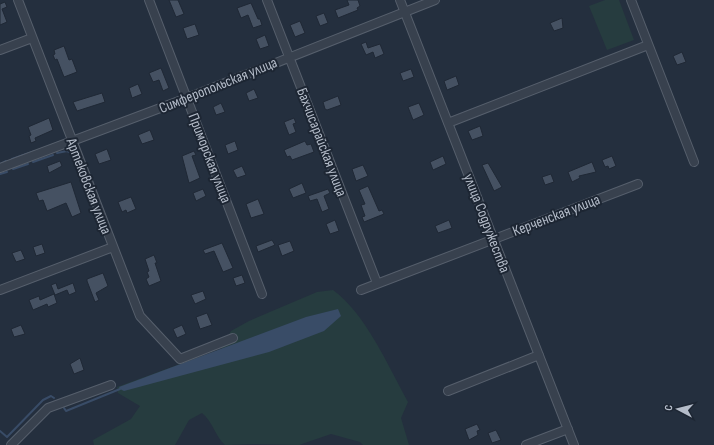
<svg xmlns="http://www.w3.org/2000/svg" width="714" height="445" font-family="'Sofia Sans Condensed',sans-serif">
<style>
.green{fill:#263c3f}
.water{fill:#394c67}
.lines{fill:none;stroke-linecap:round;stroke-linejoin:round}
.stream{stroke:#394c67;stroke-width:2}
.building{fill:#455162;stroke:#1f2835}
.minor-casing{stroke:#565f6c;stroke-width:10}
.minor{stroke:#38414e;stroke-width:8}
.labels{text-anchor:middle;stroke-width:4;stroke-linejoin:round;paint-order:stroke}
.street-label{font-size:15px;fill:#b4bcc9;stroke:#1d2633}
</style>
<rect width="100%" height="100%" fill="#242f3e"/>
<!-- green -->
<path class="green" d="M605,0H619L634,40L607,50L589,6Z
M333,290C366,314 388,366 408,402L401,418L409,445H363L360,442L331,434L299,445L253,444L225,445C215,436 213,422 202,413L189,420L175,445H94L93,440L131,419L140,406L118,393L117,387L221,349L231,331L249,321L317,292Z"/>
<!-- water -->
<path class="water" d="M338,309L341,316L324,331L269,352L124,391L120,389L119,387L306,317Z"/>
<g class="lines">
<!-- stream -->
<path class="stream" d="M57,153L67,151L74,154
M12,159L35,151
M33,162L53,155
M0,164L6,161
M13,169L28,164
M0,174L7,172
M64,408L66,411L120,389
M0,431L7,437L43,400L51,396L54,398"/>
</g>
<!-- building -->
<path class="building" d="M169,0H178L184,14L176,17Z
M347,0H358L360,6L357,8L358,10L338,18L335,10L349,5Z
M5,2L7,7L2,9L7,22L0,25V4Z
M251,3L258,19H260L262,25L253,28L248,15L241,18L237,8Z
M324,13L328,23L320,26L316,16Z
M562,18L563,28L554,31L550,23Z
M300,21L305,33L295,37L290,25Z
M195,24L199,35L187,39L183,28Z
M265,35L269,46L260,49L256,39Z
M366,42L368,48L380,44L384,54L375,58L373,52L366,55L361,44Z
M64,46L69,60L72,59L77,72L64,77L57,59L55,60L53,55L55,54L54,50Z
M682,52L686,62L677,65L673,56Z
M161,68L169,88L163,91L159,80L153,82L149,73Z
M411,69L414,77L403,81L400,73Z
M456,76L459,85L447,90L444,81Z
M138,84L142,94L132,98L129,88Z
M254,89L258,98L249,101L246,93Z
M102,93L105,102L77,111L73,102Z
M338,96L341,105L327,110L325,109L323,102Z
M221,103L225,112L216,115L213,107Z
M419,103L424,115L413,120L408,107Z
M49,118L53,130L35,138L36,141L31,143L29,136L31,135L28,127Z
M294,118L296,123L293,124L296,132L289,135L284,122Z
M480,126L483,136L472,140L468,131Z
M150,130L154,140L142,144L138,135Z
M235,141L238,150L228,154L225,145Z
M305,141L307,145L311,144L314,152L292,160L290,156L287,157L284,150Z
M107,149L111,160L99,164L95,154Z
M194,151L196,155L192,156L200,178L189,183L182,156Z
M443,156L446,164L433,170L430,162Z
M612,156L616,166L609,169L608,166L605,167L602,160Z
M60,161L62,166L49,173L47,166Z
M592,162L596,172L579,176L580,178L572,182L568,172Z
M488,163L502,187L494,191L482,165Z
M363,165L368,176L356,181L352,169Z
M242,166L246,175L237,178L233,170Z
M551,174L554,182L545,185L542,177Z
M71,182L81,213L72,217L66,203L47,211L43,200L39,201L36,193Z
M302,183L306,193L293,198L289,189Z
M368,186L379,211L382,210L384,214L364,222L362,217L365,216L361,205L365,204L359,190Z
M203,189L206,196L196,201L193,193Z
M328,189L330,193L324,196L329,209L322,212L317,199L310,201L308,196Z
M131,197L136,209L127,213L126,210L122,212L118,202Z
M258,199L264,214L251,218L246,204Z
M335,220L339,231L330,234L326,224Z
M449,220L452,228L438,233L435,226Z
M272,240L275,245L258,252L256,246Z
M290,241L294,251L282,256L278,245Z
M222,243L233,268L223,272L214,251L205,254L203,250Z
M42,244L45,253L36,256L33,247Z
M21,250L25,259L16,262L12,253Z
M154,255L157,263H155L161,281L149,286L146,279L149,277L147,272L149,271L145,259Z
M103,273L108,286L96,293L99,300L95,302L87,281V279Z
M242,275L245,283L236,286L233,278Z
M56,283L58,289L73,283L76,292L69,295L67,290L55,295L51,285Z
M203,291L206,299L195,304L191,295Z
M54,294L57,303L48,307L47,304L33,310L29,300L39,296L40,300Z
M207,313L212,325L200,329L196,317Z
M21,325L25,334L14,337L11,329Z
M182,325L186,334L177,338L173,329Z
M80,358L84,370L74,374L70,364Z
M477,424L480,430L477,431L478,435L469,440L465,429Z
M496,430L501,440L492,443L488,433Z"/>
<g class="lines">
<defs>
<path id="minor" d="M18,0L140,316L180,359L233,338
M149,0L262,294
M267,0L377,283
M400,0L574,445
M631,0L694,162
M0,50L32,38
M448,123L648,45
M0,168L187,98L435,0
M0,290L113,247
M361,290L638,184
M448,391L539,355
M11,445L48,408L111,385
M526,445L568,429"/>
</defs>
<!-- minor casing -->
<use href="#minor" class="minor-casing"/>
<!-- minor -->
<use href="#minor" class="minor"/>
</g>
<g class="labels">
<!-- street labels -->
<g class="street-label">
<text transform="translate(218 85) rotate(-22)" y="5">Симферопольская улица</text>
<text transform="translate(322 142) rotate(69)" y="5">Бахчисарайская улица</text>
<text transform="translate(210 158) rotate(69)" y="5">Приморская улица</text>
<text transform="translate(89 186) rotate(69)" y="5">Артековская улица</text>
<text transform="translate(556 215) rotate(-21)" y="5">Керченская улица</text>
<text transform="translate(487 223) rotate(69)" y="5">улица Содружества</text>
</g>
</g>
<!-- north arrow -->
<g transform="translate(678 409) rotate(277)" stroke="#1d2633" stroke-width="3" paint-order="stroke">
<path d="M0-3L7 15L0 10L-7 15Z" fill="#b4bcc9"/>
<text y="-6" font-size="11" font-weight="bold" text-anchor="middle" fill="#b4bcc9">С</text>
</g>
</svg>
